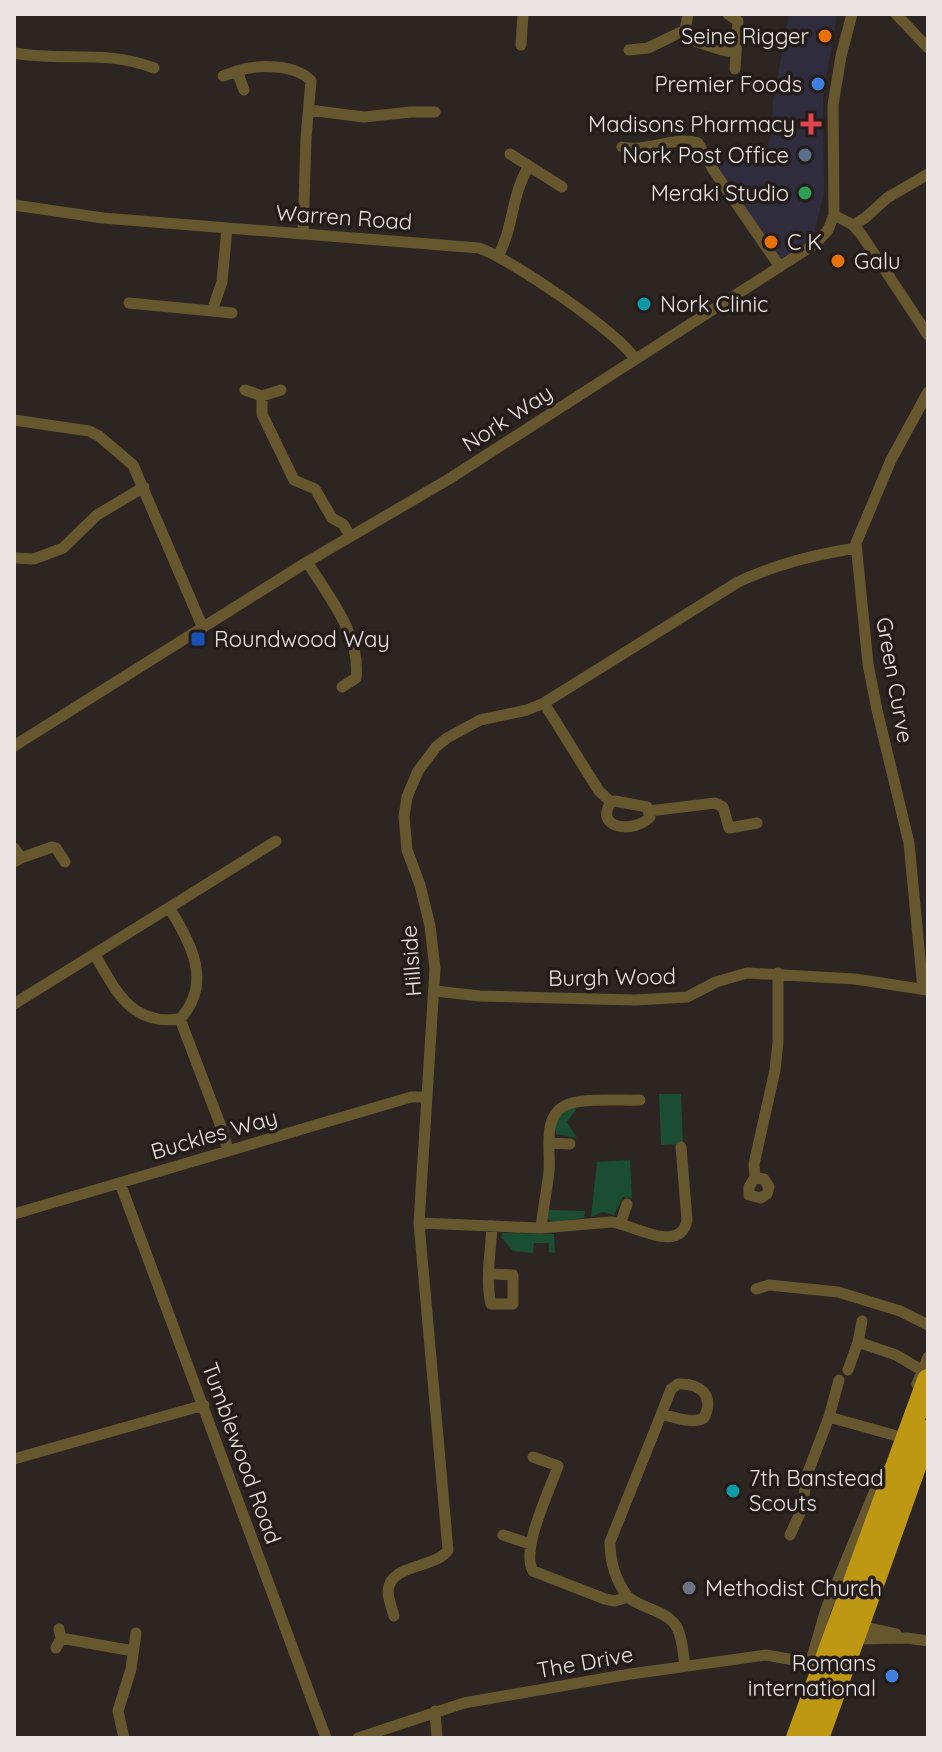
<svg xmlns="http://www.w3.org/2000/svg" width="942" height="1752" font-family="Quicksand,sans-serif">
<style>
.commercial{fill:#2f2c3d}
.green{fill:#1a4d31}
.lines{fill:none;stroke-linecap:round;stroke-linejoin:round}
.street{stroke:#66572e;stroke-width:11}
.highway{stroke:#be9813;stroke-width:22}
.food-dot{fill:#e8710a;stroke:#231c19;stroke-width:3}
.shop-dot{fill:#3f7fe0;stroke:#231c19;stroke-width:3}
.health-dot{fill:#e0444e;stroke:#231c19;stroke-width:3}
.service-dot{fill:#5c6f8a;stroke:#231c19;stroke-width:3}
.leisure-dot{fill:#2e9e5b;stroke:#231c19;stroke-width:3}
.culture-dot{fill:#0f9aa8;stroke:#231c19;stroke-width:3}
.transit-dot{fill:#1a4fb4;stroke:#231c19;stroke-width:3}
.worship-dot{fill:#6b7280;stroke:#231c19;stroke-width:3}
.labels{text-anchor:middle;stroke-width:7;stroke-linejoin:round;paint-order:stroke}
.poi-label{font-size:22px;fill:#eae4e2;stroke:#231c19;text-anchor:end}
.street-label{font-size:22px;fill:#eae4e2;stroke:#231c19}
</style>
<rect width="100%" height="100%" fill="#2d2522"/>
<!-- commercial -->
<path class="commercial" d="M789,14H837L823,98L824,193L813,238L781,262L716,169L729,158L767,153L772,129L773,101Z"/>
<!-- green -->
<path class="green" d="M659,1094H681L683,1144L661,1145Z
M574,1106L576,1110L567,1122L577,1138L556,1134C553,1120 563,1112 574,1106Z
M630,1160L632,1198L623,1197L614,1215L603,1212L591,1217L597,1162Z
M548,1210L585,1211L584,1218L552,1222L548,1219Z
M503,1233L554,1234L555,1253L549,1252V1243H534L533,1253L513,1251L501,1237Z"/>
<g class="lines">
<!-- street -->
<path class="street" d="M688,14L685,30L688,39L722,50L736,52
M728,14L738,21L735,69
M896,14L928,48
M521,45L523,14
M629,50L648,48L685,30
M14,53C65,62 103,49 154,68
M223,76L237,71
M244,90L237,71C258,64 296,64 311,81L306,138L303,234
M309,110L364,117L411,112H435
M622,147C647,153 674,135 698,143L714,171L780,267
M510,154L562,187
M14,205L103,218L479,248C511,259 618,332 635,359
M834,215L853,225L861,234L928,335
M853,225L865,218L887,198L928,174
M498,256C514,227 511,195 529,166
M129,303L232,313
M212,311L222,282L227,228
M245,390L262,396V414L294,480L315,489L332,518L343,524L350,536
M262,396L281,390
M14,420L89,431L99,436L133,465L203,628
M14,558L34,559L63,548L97,515L144,487
M307,562C329,597 361,635 356,678L342,687
M544,703L599,791L611,802
M14,746L307,562L449,479L815,244L828,230L834,215L833,105L841,56L852,14
M615,801L647,807L650,817C636,833 593,830 611,802Z
M649,811L715,803L723,807L729,828L757,823
M14,848L21,858L14,862
M21,858L52,847L56,848L65,862
M95,955C116,991 131,1026 180,1019C213,983 191,943 170,909
M923,989L909,843L877,710L868,664L856,543L891,460L928,392
M435,991L480,996L635,1000L687,997L716,982L747,973L855,979L927,990
M14,1004L276,841
M180,1019L223,1132L228,1151
M549,1143L570,1144
M755,1177L764,1179L769,1187L767,1194L761,1198L749,1195V1187L755,1177L754,1164L775,1070L778,1042V973
M120,1183L326,1738
M14,1214L411,1097H426
M621,1222L627,1204
M419,1223L541,1228L611,1222C631,1223 680,1256 687,1220L681,1147
M541,1228C543,1209 547,1190 549,1171C551,1152 542,1118 564,1106C580,1097 621,1101 640,1100
M490,1274L513,1275V1304H491C485,1280 491,1250 492,1226
M756,1289L769,1285L838,1292L900,1311L928,1325
M858,1342L896,1355L923,1371
M848,1370L858,1342L862,1321
M678,1384C700,1383 715,1395 704,1418C690,1425 676,1416 661,1415L671,1389Z
M917,1384L928,1357
M829,1417L897,1436
M533,1457L558,1466C550,1490 520,1550 533,1571L605,1599L615,1601L628,1597C641,1608 662,1610 673,1622C682,1631 683,1653 685,1666
M14,1459L204,1405
M503,1535L530,1544
M790,1535L802,1509L807,1475L829,1417L839,1380
M628,1597C615,1580 610,1563 610,1542L661,1415
M394,1616C392,1608 388,1599 388,1591C390,1563 436,1569 448,1550L419,1223L435,969L430,926L420,885L407,850L404,816L407,797L418,771L436,747L447,738L480,720L527,710L544,703L738,582C776,564 814,555 856,548
M859,1626L896,1634
M61,1638L133,1651
M855,1639L907,1638L928,1641
M56,1648L61,1638L59,1629
M811,1661L826,1609L883,1471
M435,1711L437,1738
M124,1738L118,1711L131,1669L136,1633
M358,1738L464,1703L624,1675L766,1655L822,1665"/>
<!-- highway -->
<path class="highway" d="M797,1738L928,1380
M818,1738L928,1431"/>
</g>
<!-- markers -->
<g class="food-dot">
<circle cx="825" cy="36" r="8"/>
<circle cx="771" cy="242" r="8"/>
<circle cx="838" cy="261" r="8"/>
</g>
<g class="shop-dot">
<circle cx="818" cy="84" r="8"/>
<circle cx="892" cy="1676" r="8"/>
</g>
<path class="health-dot" d="M807 112h8v8h8v8h-8v8h-8v-8h-8v-8h8z"/>
<circle class="service-dot" cx="805" cy="155" r="8"/>
<circle class="leisure-dot" cx="805" cy="193" r="8"/>
<g class="culture-dot">
<circle cx="644" cy="304" r="8"/>
<circle cx="733" cy="1491" r="8"/>
</g>
<rect class="transit-dot" x="190" y="631" width="16" height="16" rx="4"/>
<circle class="worship-dot" cx="689" cy="1588" r="8"/>
<g class="labels">
<!-- poi labels -->
<g class="poi-label">
<text x="809" y="44">Seine Rigger</text>
<text x="802" y="92">Premier Foods</text>
<text x="795" y="132">Madisons Pharmacy</text>
<text x="789" y="163">Nork Post Office</text>
<text x="789" y="201">Meraki Studio</text>
<text x="787" y="250" text-anchor="start">C K</text>
<text x="854" y="269" text-anchor="start">Galu</text>
<text x="660" y="312" text-anchor="start">Nork Clinic</text>
<text x="214" y="647" text-anchor="start">Roundwood Way</text>
<text x="749" y="1486" text-anchor="start">7th Banstead<tspan x="749" dy="25">Scouts</tspan></text>
<text x="705" y="1596" text-anchor="start">Methodist Church</text>
<text x="876" y="1671">Romans<tspan x="876" dy="25">international</tspan></text>
</g>
<!-- street labels -->
<g class="street-label">
<text transform="translate(344 217) rotate(4)" y="8">Warren Road</text>
<text transform="translate(507 418) rotate(-33)" y="8">Nork Way</text>
<text transform="translate(895 680) rotate(80)" y="8">Green Curve</text>
<text transform="translate(411 961) rotate(-94)" y="8">Hillside</text>
<text transform="translate(612 977) rotate(-1)" y="8">Burgh Wood</text>
<text transform="translate(214 1134) rotate(-16)" y="8">Buckles Way</text>
<text transform="translate(242 1453) rotate(70)" y="8">Tumblewood Road</text>
<text transform="translate(585 1662) rotate(-10)" y="8">The Drive</text>
</g>
</g>
<!-- border -->
<rect width="942" height="1752" fill="none" stroke="#eae4e2" stroke-width="32"/>
</svg>
